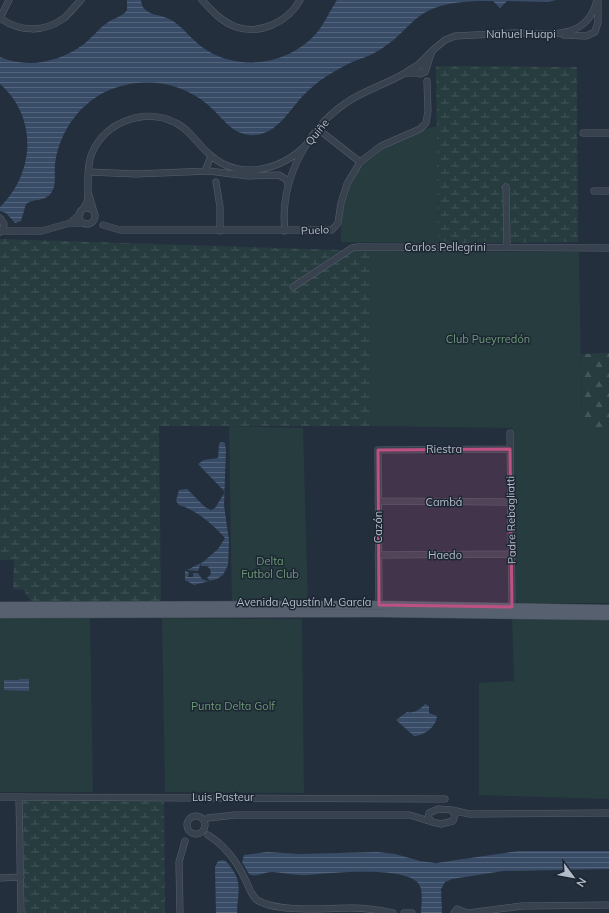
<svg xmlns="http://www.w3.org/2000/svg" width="609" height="913" font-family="Mulish,sans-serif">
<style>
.green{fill:#263c3f}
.forest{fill:url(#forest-firs)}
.wetland{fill:url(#wetland-marsh)}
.water{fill:url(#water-rules)}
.pier{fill:#242f3e}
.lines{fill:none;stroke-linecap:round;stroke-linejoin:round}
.minor-casing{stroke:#565f6c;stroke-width:7}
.major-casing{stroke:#414a57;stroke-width:9}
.minor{stroke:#38414e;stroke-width:6}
.major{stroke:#56606e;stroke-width:8}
.marked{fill:#bd5182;fill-opacity:0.2;stroke:#bd5182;stroke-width:3;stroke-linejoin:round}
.labels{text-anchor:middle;stroke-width:3;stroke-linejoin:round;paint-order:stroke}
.street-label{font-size:11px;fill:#b4bcc9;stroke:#1d2633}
.park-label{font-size:11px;fill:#6b9a76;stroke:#1d2633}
</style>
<defs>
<pattern id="forest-firs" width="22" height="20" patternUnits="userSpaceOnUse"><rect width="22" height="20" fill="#263c3f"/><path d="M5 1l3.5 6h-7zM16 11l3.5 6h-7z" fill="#435659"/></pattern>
<pattern id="wetland-marsh" width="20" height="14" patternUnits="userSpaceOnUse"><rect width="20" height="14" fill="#263c3f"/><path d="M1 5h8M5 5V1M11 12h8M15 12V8" fill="none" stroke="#435659"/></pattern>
<pattern id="water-rules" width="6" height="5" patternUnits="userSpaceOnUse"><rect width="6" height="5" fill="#394c67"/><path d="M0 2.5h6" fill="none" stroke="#53647b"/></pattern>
</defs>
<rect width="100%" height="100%" fill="#242f3e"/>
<!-- green -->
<path class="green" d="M437,126L438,243L341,242C341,190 349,162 399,140C412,134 423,129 437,126Z
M371,251L579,252L582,429H609V603H519L515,599L512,428L371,426Z
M229,426L303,428L308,606H232Z
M512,617L609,618V799L479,795V683L514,681Z
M0,618H90L93,792H0Z
M162,618L302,619L304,793L165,792Z"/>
<!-- forest -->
<path class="forest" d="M609,353V429H582L581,354Z"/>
<!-- wetland -->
<path class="wetland" d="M436,66L577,67L578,242L438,243Z
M0,239L371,251V426H159L161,606L33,602L26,595L25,590L13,589L14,560H0Z
M22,799L164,800L165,913H25Z"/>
<!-- water -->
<path class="water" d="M127,0H141C142,17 161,13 173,21C186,30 194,43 208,51C241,71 287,64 314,36C324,25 329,12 337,0H556L548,2L507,1L500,8L493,1C468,1 438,1 417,18C403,30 393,43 376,52C368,57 359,59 350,63C336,70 322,78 310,89C292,104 281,132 256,135C232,137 223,117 207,104C179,80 138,76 105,92C77,106 59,134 55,164C54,174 57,185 51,193C45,202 34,198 26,204L21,221L15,223L6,213L0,211V207C35,173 38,117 0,84V57C28,69 60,62 84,44C93,37 98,29 107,23C113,18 123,17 127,10Z
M221,442L225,443L226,450L224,505L229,541L228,565L223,575L217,579L194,585L185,580V571L203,562L218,549L225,538C211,523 198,511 179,505L176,501L179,490L187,489L205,507L211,510L215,508L225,492L198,464L204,460L218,458L219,444Z
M20,679H29V691L4,690V680H18Z
M425,704L429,706V713L437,716C436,727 424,736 414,736L396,720L407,712C413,714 421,709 425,704Z
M518,851H609V869L503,871L452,879L445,882L441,889L442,913H421C421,904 424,890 418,883C403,866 331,873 309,875C297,876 285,873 272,872C264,872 256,878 249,874L242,862L244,855L267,852L300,854L378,852L395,854L420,861L436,863Z
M223,860C228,862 229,865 232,869C243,884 237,896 237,913H216L215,867L218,861Z"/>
<!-- pier -->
<path class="pier" d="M201,563V566H207L210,569L211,574L207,578L211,582L202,579L198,573H193V577H188L189,573L185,570L198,571Z"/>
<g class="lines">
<defs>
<path id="minor" d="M202,0C212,11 222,22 236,27C260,35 288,22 300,0
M0,18C20,32 44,33 64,18C70,13 75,6 81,0
M0,18L9,0
M564,35L586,36L595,32L598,22V2
M433,50L445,40L455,36C474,35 494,34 514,33C545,33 587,43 597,0
M419,64L433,50C429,57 428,65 425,72L420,74L416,69L418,65L424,64L426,68
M416,66L405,73H418
M318,129L360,162
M583,133H609
M205,171L211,156
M89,172L136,174L209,171L248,176L279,175L287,180L288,185
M216,182L220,207V231
M506,187L507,247
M594,191H609
M88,192C88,180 87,165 92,153C106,121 146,107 176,123C190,130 196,142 207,152C237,182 281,171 307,144
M79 216a8 8 0 1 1 16 0a8 8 0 1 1-16 0Z
M82,210L87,203L88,192L94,212
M80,214L70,223H84
M0,218L4,224L3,229L0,232
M103,225L120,230H332L338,223L341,203L347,184L360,162L381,146L420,129L426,123L428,111L427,81
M2,231H42L70,223
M285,231C279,179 309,125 352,99C369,89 388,83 405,73
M293,287L352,248L357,247L609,248
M510,433L512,607
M378,501L511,502
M378,555L511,554
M379,605L378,450L510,449
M0,797L445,799
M19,797L21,913
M438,809L452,810L455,815L453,821L441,824L432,822L428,817L429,813Z
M452,810L469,814L609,813
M187 825a9 9 0 1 1 18 0a9 9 0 1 1-18 0Z
M208,818L235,815H410L432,822
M208,835C224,845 237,862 245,879C249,887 251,895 257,900C278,913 326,908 351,908C365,908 379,910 393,913
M0,878L21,877
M180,913L179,862L185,841
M404,913H412
M454,913L457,909L467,913
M469,913L522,906L609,905"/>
<path id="major" d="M0,606L379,605L609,609
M0,614L379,613L609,616"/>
</defs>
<!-- minor casing -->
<use href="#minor" class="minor-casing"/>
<!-- major casing -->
<use href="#major" class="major-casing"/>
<!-- minor -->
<use href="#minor" class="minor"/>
<!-- major -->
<use href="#major" class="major"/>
</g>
<!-- marked area -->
<path class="marked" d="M510,449L512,607L379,605L378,450Z"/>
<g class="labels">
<!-- street labels -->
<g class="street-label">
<text x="521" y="38">Nahuel Huapi</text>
<text transform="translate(317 132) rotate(-51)" y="4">Quiñe</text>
<text transform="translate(315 230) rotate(-3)" y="4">Puelo</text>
<text x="445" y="251">Carlos Pellegrini</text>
<text x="444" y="453">Riestra</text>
<text x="444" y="506">Cambá</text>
<text transform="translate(511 520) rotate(-91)" y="4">Padre Rebagliatti</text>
<text transform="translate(378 527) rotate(-90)" y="4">Cazón</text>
<text x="445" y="559">Haedo</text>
<text x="304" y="606">Avenida Agustín M. García</text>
<text x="223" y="801">Luis Pasteur</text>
</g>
<!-- park labels -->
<g class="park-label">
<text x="488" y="343">Club Pueyrredón</text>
<text x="270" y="565">Delta<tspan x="270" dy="13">Futbol Club</tspan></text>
<text x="233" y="710">Punta Delta Golf</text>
</g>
</g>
<!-- north arrow -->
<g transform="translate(573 877) rotate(122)" stroke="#1d2633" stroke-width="3" paint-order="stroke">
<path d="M0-3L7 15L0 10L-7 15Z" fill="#b4bcc9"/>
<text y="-6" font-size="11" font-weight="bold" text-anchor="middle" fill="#b4bcc9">N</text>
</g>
</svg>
